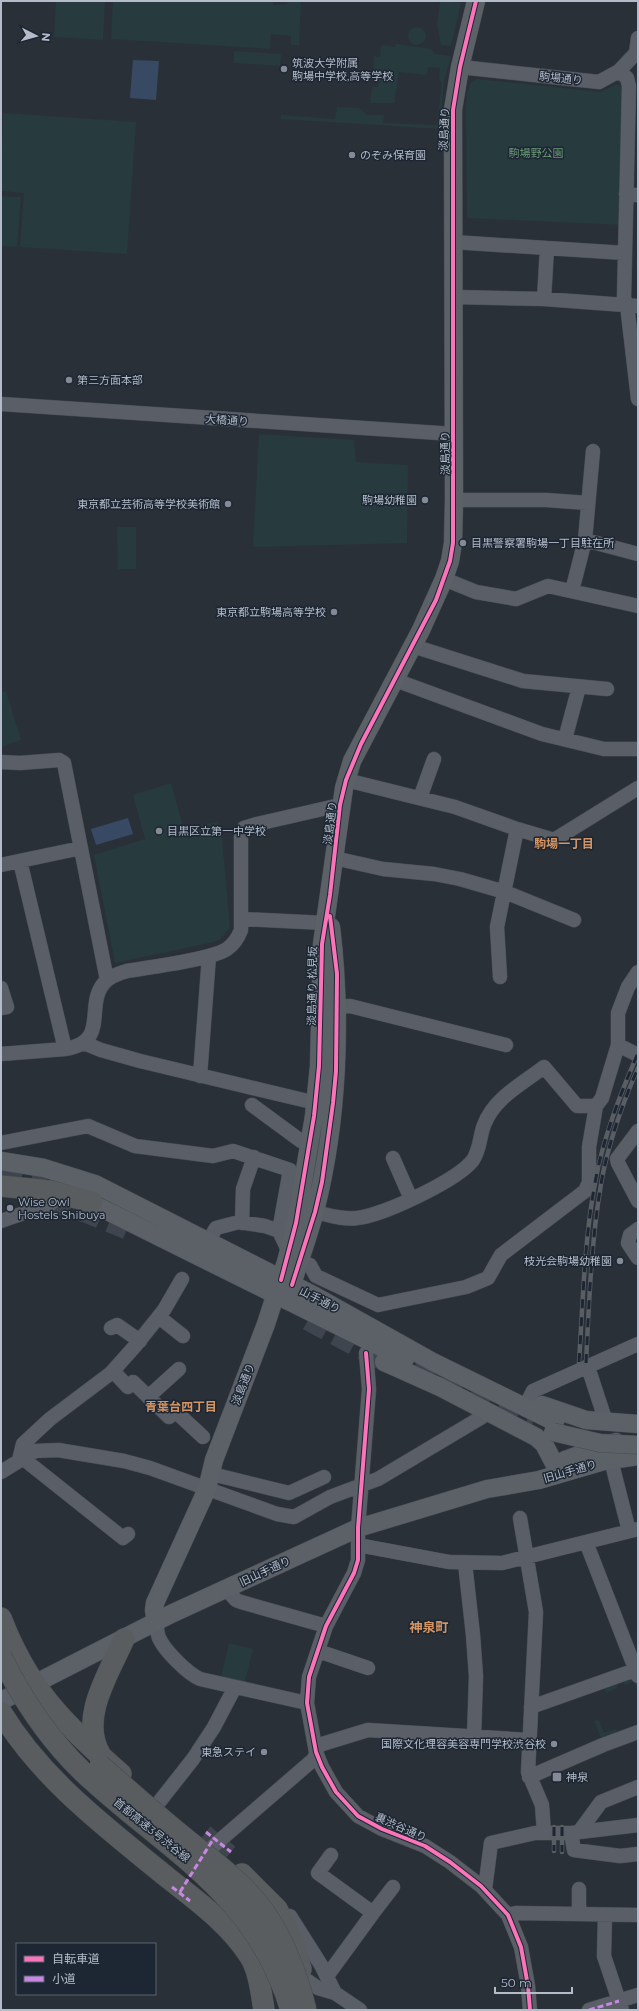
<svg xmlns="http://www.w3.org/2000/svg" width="639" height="2011" font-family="Montserrat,'Noto Sans JP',sans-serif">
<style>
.green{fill:#273a3e}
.water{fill:#384963}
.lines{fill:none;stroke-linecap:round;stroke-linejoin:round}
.minor-tunnel{stroke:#3f454e;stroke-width:14;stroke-dasharray:14 7;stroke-linecap:butt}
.highway-tunnel{stroke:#3f454e;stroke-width:21;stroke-dasharray:21 10;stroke-linecap:butt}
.minor-casing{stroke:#484c53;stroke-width:15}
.major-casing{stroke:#484c55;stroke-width:19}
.highway-casing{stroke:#474c53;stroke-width:22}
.minor{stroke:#5a5e66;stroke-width:14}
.major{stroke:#5c6168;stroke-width:18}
.highway{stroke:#5a5d60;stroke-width:21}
.rail-casing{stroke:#595d64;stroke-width:4.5}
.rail{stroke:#1d2633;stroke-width:3;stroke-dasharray:9;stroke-linecap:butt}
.major-bridge-casing{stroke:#484c55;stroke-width:19;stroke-linecap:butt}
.highway-bridge-casing{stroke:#474c53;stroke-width:22;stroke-linecap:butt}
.major-bridge{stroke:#5c6168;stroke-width:18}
.highway-bridge{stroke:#5a5d60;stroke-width:21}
.quiet{stroke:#c787e3;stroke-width:3;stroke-dasharray:6 3;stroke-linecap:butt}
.cycleway-casing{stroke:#1d2633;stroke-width:6}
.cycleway{stroke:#fb73b8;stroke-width:4}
.poi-dot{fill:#848b96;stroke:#1d2633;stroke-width:1.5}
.labels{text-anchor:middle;stroke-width:3;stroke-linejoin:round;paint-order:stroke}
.poi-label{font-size:11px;fill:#b4bcc9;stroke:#1d2633;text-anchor:start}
.street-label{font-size:11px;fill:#b4bcc9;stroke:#1d2633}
.park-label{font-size:11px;fill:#6b9a76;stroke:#1d2633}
.neighbourhood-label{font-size:12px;font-weight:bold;fill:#d59563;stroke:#1d2633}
.quarter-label{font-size:13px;font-weight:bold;fill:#d59563;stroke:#1d2633}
</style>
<rect width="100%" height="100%" fill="#2a3038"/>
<!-- green -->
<path class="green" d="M56,1H105L103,40L54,37Z
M113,1H273V5L287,4V1H301L299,45H291V36L271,34L270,49L111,39Z
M440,1L461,3L451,46L441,45L437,24Z
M408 36a9 9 0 1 1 18 0a9 9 0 1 1-18 0Z
M396,44L431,49L434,54L451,56L444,82L440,129L281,119V115L335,119L337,107L359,108L367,115H384L383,123L437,125L442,82L439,81L440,68L428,67L427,75L399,72L394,103H370L372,87H378L380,79L374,78V56L380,57L381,45L395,47Z
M234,51L281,54L280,66L234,63Z
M477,79L601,92L616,84L624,88L622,225L467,218L466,109L467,93L470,83Z
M3,113L136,122L127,254L20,247L24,193L1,191Z
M1,196L21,197L17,247L1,246Z
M259,434L354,440L356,462L408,465L407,543L253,547Z
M117,527H136V569H118Z
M6,691L21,740L1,747V693Z
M171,783L184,830L219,821L222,838L230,928L220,939L214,942L115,963L94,855L145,839L133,795Z
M229,1643L253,1649L244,1686L220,1681Z
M636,1672L638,1677V1690L634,1682L625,1685L622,1679L616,1682L618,1688L606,1693L603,1683Z
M599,1720L604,1733L616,1729L618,1735L602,1741L594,1721Z"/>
<!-- water -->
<path class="water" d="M133,60L159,61L156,100L130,98Z
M128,818L133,834L96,845L91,829Z"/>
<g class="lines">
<!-- minor-tunnel -->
<path class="minor-tunnel" d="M206,1832L231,1852"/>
<!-- highway-tunnel -->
<path class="highway-tunnel" d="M1,1174L46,1184
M51,1201L88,1213L127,1229
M308,1320L386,1362
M388,1350C435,1375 482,1404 534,1416"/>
<defs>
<path id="minor" d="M460,67L599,82L619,71L636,53L638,38
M619,71L627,78L629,86L624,298L627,305L638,399
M626,194L638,195
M453,242L625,253
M454,297L544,299L638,306
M544,299L547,248
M1,404L454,434
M454,500H546L588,503
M585,540L638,554
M444,579L476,592L516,599L548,586L638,606
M572,591L585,540L593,451
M413,646L523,681L607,689
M395,680L542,734L604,749H638
M565,739L579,687
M1,762L20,763L59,760L64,763L107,980
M346,780L455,807L517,829L554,840L638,788
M420,798L434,759
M334,858L383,869L434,874L460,879L505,892L574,920
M20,861L65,1049
M1,865L81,848
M242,919L325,923
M500,977L497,927L517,829
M1,988L7,1007L1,1008
M327,1008L350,1006L506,1045
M84,1043L101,1050L140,1061L316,1103
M618,1045L638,1055
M1,1054L65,1049C112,1042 82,1002 107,980C113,975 120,973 127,971C150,967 210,960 227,949C234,944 238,938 241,930V837L244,828L257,824L340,805
M200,1076L209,956
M252,1105L301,1141L310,1143
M638,1131L617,1159L618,1163L638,1201
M1,1143L88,1126L135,1146L213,1156L233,1151L290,1170L279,1231L289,1252
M393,1158L411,1199
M315,1212C328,1215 343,1220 357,1218C382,1216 458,1180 473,1160C481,1147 479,1138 484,1125C494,1098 522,1084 544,1067L577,1106H596
M1,1221L50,1204L63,1194
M242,1223L243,1189L254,1157
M638,1229L630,1235L628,1243L638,1258
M208,1242L216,1228L239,1222L265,1226L279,1231
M299,1261L310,1265L316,1276L378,1305L466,1287L488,1278L501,1255L585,1191L589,1182V1147L596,1106L602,1098L618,1045V1013L628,987L638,972
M159,1317L183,1336
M111,1328L117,1325L140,1341
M366,1353L369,1389L358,1528V1560L354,1573L326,1626L309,1677L307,1703L316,1752L322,1767L336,1792L358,1816L382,1829L425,1846L450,1862L481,1886L508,1915L521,1947L528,1986L530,2010
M588,1367L606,1422
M113,1371L128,1387L133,1382L169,1417L175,1411L203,1437
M148,1397L179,1369
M529,1399L533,1391L638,1344
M611,1460L629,1531
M1,1472L35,1451L58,1450L124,1461L150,1468L277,1514L294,1517L330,1497L378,1479L482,1417L486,1410
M216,1475L289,1493L324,1477
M520,1518L536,1612L528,1772L542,1805L544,1833
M128,1534L123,1538L25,1460H19L23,1444L50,1419L111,1373L136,1345L164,1310L182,1279
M586,1542L638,1676
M358,1545L449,1562L502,1563L638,1529
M465,1563L473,1635L476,1676L474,1737
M226,1589L236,1600L241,1602L326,1626
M156,1622C157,1627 157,1633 159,1638C165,1651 187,1673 200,1679L307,1703
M318,1651L368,1668
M531,1707L638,1669
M529,1777L603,1745L638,1732
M156,1806L193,1759L214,1727L235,1687
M579,1832L601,1802L638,1787
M571,1833L574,1850L620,1856L638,1854
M211,1848L314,1759L319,1745L368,1730L529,1740
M331,1855L318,1873L373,1913L393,1887
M485,1889L491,1843L535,1833H571L638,1825
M579,1889V1914
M508,1915L516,1913L638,1915
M605,1915L604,1956L622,2010
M290,1916L321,1965L335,1993
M293,1971L318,1988L335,1993L360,2010
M327,1976L373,1913
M589,2010L638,1995"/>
<path id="major" d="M1,1161L44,1168L95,1184L315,1296L433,1362L555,1422
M79,1197L405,1359
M294,1278C301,1256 309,1234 315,1211C338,1121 342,1019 331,927
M384,1362L440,1387L536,1437L544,1444L556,1467H560L574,1463
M542,1405L586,1420L638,1424
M565,1460L616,1442
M156,1622L154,1610L155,1603L207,1489L214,1460L266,1324L286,1262L296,1223L314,1116L319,1066L322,944L344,788L352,761L421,630L444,579L450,561L453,543L454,500L453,110L460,67L476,1
M1,1701L171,1614L358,1528L487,1489L539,1480L604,1461L638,1456"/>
<path id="highway" d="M1,1186L50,1191L92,1202
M1,1618C28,1689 65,1725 121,1774
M1,1712C43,1781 107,1828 168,1878C197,1901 228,1923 249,1955C259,1970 261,1992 264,2010
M100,1754C79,1718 109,1673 124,1639
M242,1874L277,1909L293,1941L301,1969"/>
</defs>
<!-- minor casing -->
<use href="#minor" class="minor-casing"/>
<!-- major casing -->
<use href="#major" class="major-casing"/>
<!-- highway casing -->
<use href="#highway" class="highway-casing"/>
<!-- minor -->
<use href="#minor" class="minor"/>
<!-- major -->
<use href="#major" class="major"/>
<!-- highway -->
<use href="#highway" class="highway"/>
<defs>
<path id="rail" d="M579,1362C583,1303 584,1242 595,1183C603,1138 620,1095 638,1053
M586,1363C589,1304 591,1243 601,1184C608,1144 622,1105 638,1068
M554,1827V1851
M562,1827V1852"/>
</defs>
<!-- rail casing -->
<use href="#rail" class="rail-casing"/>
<!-- rail -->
<use href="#rail" class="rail"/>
<defs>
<path id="major-bridge" d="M553,1432L600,1443L638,1445"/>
<path id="highway-bridge" d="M1,1656C22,1699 49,1739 83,1772C167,1851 254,1890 291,2010
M100,1765C126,1788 153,1812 180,1834C209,1858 241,1880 263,1910C284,1940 297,1974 306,2010"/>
</defs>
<!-- major-bridge casing -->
<use href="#major-bridge" class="major-bridge-casing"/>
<!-- highway-bridge casing -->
<use href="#highway-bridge" class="highway-bridge-casing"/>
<!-- major-bridge -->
<use href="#major-bridge" class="major-bridge"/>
<!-- highway-bridge -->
<use href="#highway-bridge" class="highway-bridge"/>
<!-- quiet -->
<path class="quiet" d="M206,1832L231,1852
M172,1887L190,1901
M180,1892L214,1838
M589,2010L619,2001"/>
<defs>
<path id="cycleway" d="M281,1280L296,1223L314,1116L319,1066L322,944L330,895L340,805L346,780L361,744L436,600L450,561L453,543V110L460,67L476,1
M292,1285L315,1212L322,1182L333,1103L336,1071L337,974L330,916
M366,1353L369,1389L358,1528V1560L354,1573L326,1626L309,1677L307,1703L316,1752L322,1767L336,1792L358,1816L382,1829L425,1846L450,1862L481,1886L508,1915L521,1947L528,1986L530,2010"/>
</defs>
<!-- cycleway casing -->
<use href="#cycleway" class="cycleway-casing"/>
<!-- cycleway -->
<use href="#cycleway" class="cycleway"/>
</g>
<!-- markers -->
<g class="poi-dot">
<circle cx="284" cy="69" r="4"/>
<circle cx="352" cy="155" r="4"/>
<circle cx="69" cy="380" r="4"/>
<circle cx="425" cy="500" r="4"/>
<circle cx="228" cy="504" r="4"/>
<circle cx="463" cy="543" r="4"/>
<circle cx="334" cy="612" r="4"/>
<circle cx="159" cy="831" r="4"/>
<circle cx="10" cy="1208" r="4"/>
<circle cx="620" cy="1261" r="4"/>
<circle cx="554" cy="1744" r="4"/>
<circle cx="264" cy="1752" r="4"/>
<rect x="552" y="1772" width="10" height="10" rx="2"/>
</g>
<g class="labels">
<!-- poi labels -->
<g class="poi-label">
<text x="292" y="67">筑波大学附属<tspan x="292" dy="13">駒場中学校,高等学校</tspan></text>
<text x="360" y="159">のぞみ保育園</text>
<text x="77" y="384">第三方面本部</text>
<text x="417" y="504" text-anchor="end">駒場幼稚園</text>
<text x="220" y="508" text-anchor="end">東京都立芸術高等学校美術館</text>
<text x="471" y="547">目黒警察署駒場一丁目駐在所</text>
<text x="326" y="616" text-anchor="end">東京都立駒場高等学校</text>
<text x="167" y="835">目黒区立第一中学校</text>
<text x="18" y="1206">Wise Owl<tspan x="18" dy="13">Hostels Shibuya</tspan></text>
<text x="612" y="1265" text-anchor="end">枝光会駒場幼稚園</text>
<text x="546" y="1748" text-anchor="end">国際文化理容美容専門学校渋谷校</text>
<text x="256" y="1756" text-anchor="end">東急ステイ</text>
<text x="566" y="1781">神泉</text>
</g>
<!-- street labels -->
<g class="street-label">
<text transform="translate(561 78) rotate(6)" y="4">駒場通り</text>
<text transform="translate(444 129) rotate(-87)" y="4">淡島通り</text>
<text transform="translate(227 420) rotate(4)" y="4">大橋通り</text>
<text transform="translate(445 453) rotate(-90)" y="4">淡島通り</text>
<text transform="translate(330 823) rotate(-83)" y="4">淡島通り</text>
<text transform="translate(312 986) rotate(-89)" y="4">淡島通り 松見坂</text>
<text transform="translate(320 1300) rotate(27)" y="4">山手通り</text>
<text transform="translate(243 1384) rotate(-69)" y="4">淡島通り</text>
<text transform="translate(570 1471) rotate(-16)" y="4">旧山手通り</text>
<text transform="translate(265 1571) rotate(-25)" y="4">旧山手通り</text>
<text transform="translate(401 1827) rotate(24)" y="4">裏渋谷通り</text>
<text transform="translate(152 1830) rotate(39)" y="4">首都高速3号渋谷線</text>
</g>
<!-- park labels -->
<g class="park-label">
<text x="536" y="157">駒場野公園</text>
</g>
<!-- neighbourhood labels -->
<g class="neighbourhood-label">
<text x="564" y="848">駒場一丁目</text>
<text x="181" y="1411">青葉台四丁目</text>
</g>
<!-- quarter labels -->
<g class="quarter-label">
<text x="429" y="1632">神泉町</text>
</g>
</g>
<!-- border -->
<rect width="639" height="2011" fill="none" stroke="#b4bcc9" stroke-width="4"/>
<!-- legend -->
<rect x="16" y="1943" width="140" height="52" fill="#1d2633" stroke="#59626f"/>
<rect x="24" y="1956" width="20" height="6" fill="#fb73b8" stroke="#59626f"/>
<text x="52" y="1963" font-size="12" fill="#b4bcc9">自転車道</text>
<rect x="24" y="1976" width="20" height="6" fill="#c787e3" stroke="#59626f"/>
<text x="52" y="1983" font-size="12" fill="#b4bcc9">小道</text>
<!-- north arrow -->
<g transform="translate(36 36) rotate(96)" stroke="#1d2633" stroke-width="3" paint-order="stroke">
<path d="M0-3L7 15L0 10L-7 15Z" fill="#b4bcc9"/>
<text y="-6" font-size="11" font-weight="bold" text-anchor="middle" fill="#b4bcc9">N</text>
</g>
<!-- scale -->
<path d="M495 1987v6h77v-6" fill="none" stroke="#b4bcc9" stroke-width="2"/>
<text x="501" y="1987" font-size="12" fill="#b4bcc9" stroke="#1d2633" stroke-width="3" paint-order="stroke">50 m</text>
</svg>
